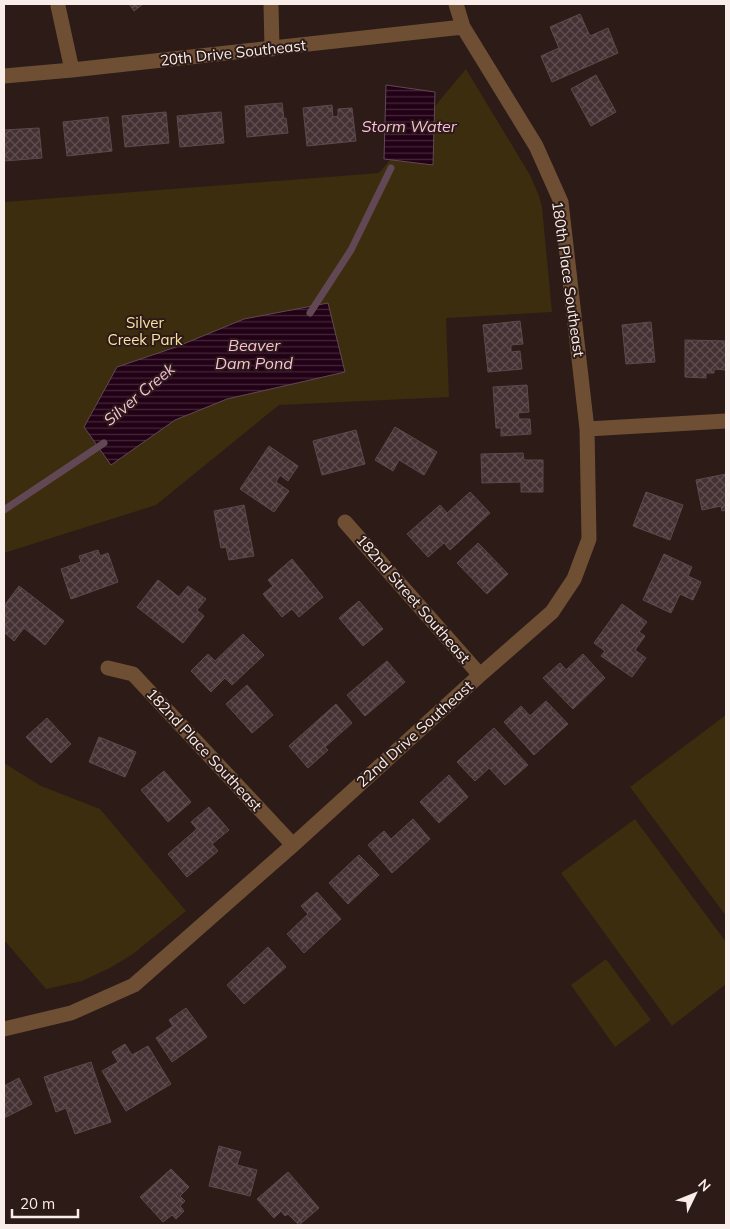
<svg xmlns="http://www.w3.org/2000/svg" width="730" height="1229" font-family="Mulish,sans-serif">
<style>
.park{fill:#3b2d0d}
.water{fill:url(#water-rules);stroke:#624855}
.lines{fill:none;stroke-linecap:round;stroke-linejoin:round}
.stream{stroke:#624855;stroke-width:7}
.building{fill:url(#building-cross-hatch);stroke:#5d494b}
.minor{stroke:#6e4f34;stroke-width:15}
.labels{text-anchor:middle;stroke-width:4;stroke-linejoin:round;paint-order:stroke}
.street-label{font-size:15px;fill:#f9ede9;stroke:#2c1b17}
.park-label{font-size:15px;fill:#fae0a6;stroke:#2c1b17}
.water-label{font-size:16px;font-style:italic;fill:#fabfdf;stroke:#2c1b17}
</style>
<defs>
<pattern id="water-rules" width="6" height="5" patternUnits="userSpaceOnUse" patternTransform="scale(1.25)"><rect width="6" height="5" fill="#220116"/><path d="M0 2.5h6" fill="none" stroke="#432638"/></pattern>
<pattern id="building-cross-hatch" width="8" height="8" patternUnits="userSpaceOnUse" patternTransform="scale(1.25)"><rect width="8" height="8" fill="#443133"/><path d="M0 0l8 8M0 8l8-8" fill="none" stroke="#604f51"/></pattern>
</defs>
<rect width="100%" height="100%" fill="#2c1b17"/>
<!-- park -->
<path class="park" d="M466,69L530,175L539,196L542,207L552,312L446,318L449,397L279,405L156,505L4,553V202L379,173Z
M726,715V916L630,787Z
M4,763L41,786L100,809L186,911L133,954L110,968L82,981L46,989L4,940Z
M635,819L726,942V984L672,1026L561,873Z
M606,959L651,1020L615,1047L571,985Z"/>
<!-- water -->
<path class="water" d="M386,85L435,92L433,165L384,159Z
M328,303L345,372L227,399L175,420L111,465L84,427L117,367L176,347L244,319Z"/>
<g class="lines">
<!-- stream -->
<path class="stream" d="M310,313L351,250L391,168
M4,510L104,443"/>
</g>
<!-- building -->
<path class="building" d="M129,4H143L134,11Z
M580,14L590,36L608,28L618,53L552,82L541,56L559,48L550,27Z
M596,75L616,112L591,126L571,89Z
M282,103L284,119L286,118L288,133L247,137L245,106Z
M332,105L333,117L338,116V109L352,108L356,141L307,146L303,108Z
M166,112L169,143L125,147L122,116Z
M221,112L224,143L180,147L177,116Z
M108,117L112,151L67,156L63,122Z
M39,128L42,158L4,161V130Z
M520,321L523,344L511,345V352L520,351L522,369L488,372L483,325Z
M651,322L655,362L626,364L622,325Z
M685,340L726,341V370L714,369V373H706V378L685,377Z
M527,385L529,412L518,413L519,419H530L531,434L501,436V428H496L493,387Z
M395,427L437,452L424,475L399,460L393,471L375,460Z
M356,430L365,464L322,475L313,441Z
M269,446L298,466L288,481L280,475L276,482L289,491L274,512L240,489Z
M523,453L524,460H543V492H521V482L482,483L481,454Z
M726,474V510L722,511L721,506L702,510L696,480Z
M470,492L490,513L450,550L444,543L428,557L407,534L440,505L447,513Z
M646,492L683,505L670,540L633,526Z
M244,505L254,556L229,560L226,547L221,548L214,511Z
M478,543L508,574L487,594L457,563Z
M98,550L100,556L108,553L118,582L71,599L61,569L81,562L79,556Z
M664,554L692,567L688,576L701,582L693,600L680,594L671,613L643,600Z
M292,559L323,597L299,617L292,609L282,617L263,594L273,586L268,580Z
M158,580L179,597L188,586L206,599L197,610L204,616L183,643L137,607Z
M19,586L64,621L45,645L24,628L14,641L4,632V606Z
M359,601L383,629L363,646L339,618Z
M622,604L647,622L639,632L645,636L635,650L646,658L632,677L601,656L605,651L594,643Z
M243,634L264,655L232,685L225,678L211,692L191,671L208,654L215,661Z
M583,654L605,678L573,709L543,678L560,663L566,670Z
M387,661L405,682L365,716L347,695Z
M247,685L273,715L252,733L226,704Z
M546,701L568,724L534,755L504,722L521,706L530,716Z
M336,704L352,723L325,747L328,750L308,768L289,746Z
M47,718L71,744L51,763L26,737Z
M494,728L528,765L505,785L489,768L475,781L457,762Z
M99,737L136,752L125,777L89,762Z
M164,771L191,802L168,822L141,790Z
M449,775L468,797L439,823L420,802Z
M209,807L229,830L212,844L218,851L187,877L168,854L197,829L191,822Z
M413,819L430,839L392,873L368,845L384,831L391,839Z
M359,855L379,875L348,904L329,883Z
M317,892L341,919L304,953L287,934L308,914L301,906Z
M268,947L286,967L244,1004L227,985Z
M186,1008L207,1037L172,1062L156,1038L173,1026L169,1020Z
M125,1044L132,1055L148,1046L171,1084L126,1111L102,1071L118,1062L112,1052Z
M91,1062L111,1122L75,1134L66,1108L56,1112L44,1077Z
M19,1078L32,1104L4,1118V1086Z
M219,1146L241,1152L237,1165L257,1170L250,1196L209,1186Z
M171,1169L189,1187L180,1196L185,1201L180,1206L184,1211L176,1219L172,1215L163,1222L140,1197Z
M288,1172L319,1208L299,1225L288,1214L285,1216L281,1211L274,1218L257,1199Z"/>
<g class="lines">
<!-- minor -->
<path class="minor" d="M271,4L272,49
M58,6L72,70
M4,76L72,70L463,27
M587,429L726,421
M345,522L480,675
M108,668L133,674L293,845
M4,1029L71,1013L134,985L293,845L480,675L552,612L574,579L589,539L587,429L561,202L536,146L463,27L456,4"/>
</g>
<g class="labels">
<!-- street labels -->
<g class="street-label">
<text transform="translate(233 53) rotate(-6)" y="5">20th Drive Southeast</text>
<text transform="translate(568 279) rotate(82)" y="5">180th Place Southeast</text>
<text transform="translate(413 599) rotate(49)" y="5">182nd Street Southeast</text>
<text transform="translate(415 734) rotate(-42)" y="5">22nd Drive Southeast</text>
<text transform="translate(204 750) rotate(47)" y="5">182nd Place Southeast</text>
</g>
<!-- park labels -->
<g class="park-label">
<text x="145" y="328">Silver<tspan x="145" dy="17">Creek Park</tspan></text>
</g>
<!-- water labels -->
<g class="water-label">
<text x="409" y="132">Storm Water</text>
<text x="254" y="351">Beaver<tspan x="254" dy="18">Dam Pond</tspan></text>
<text transform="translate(139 394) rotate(-40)" y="6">Silver Creek</text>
</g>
</g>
<!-- border -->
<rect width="730" height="1229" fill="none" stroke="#f9ede9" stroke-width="10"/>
<!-- north arrow -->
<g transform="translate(695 1194) rotate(47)" stroke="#2c1b17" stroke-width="4" paint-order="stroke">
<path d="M0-4L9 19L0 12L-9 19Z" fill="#f9ede9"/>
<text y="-8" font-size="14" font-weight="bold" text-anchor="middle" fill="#f9ede9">N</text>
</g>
<!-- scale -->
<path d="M12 1209v8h66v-8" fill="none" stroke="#f9ede9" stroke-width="2.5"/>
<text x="20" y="1209" font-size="15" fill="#f9ede9" stroke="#2c1b17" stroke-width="4" paint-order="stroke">20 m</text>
</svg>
